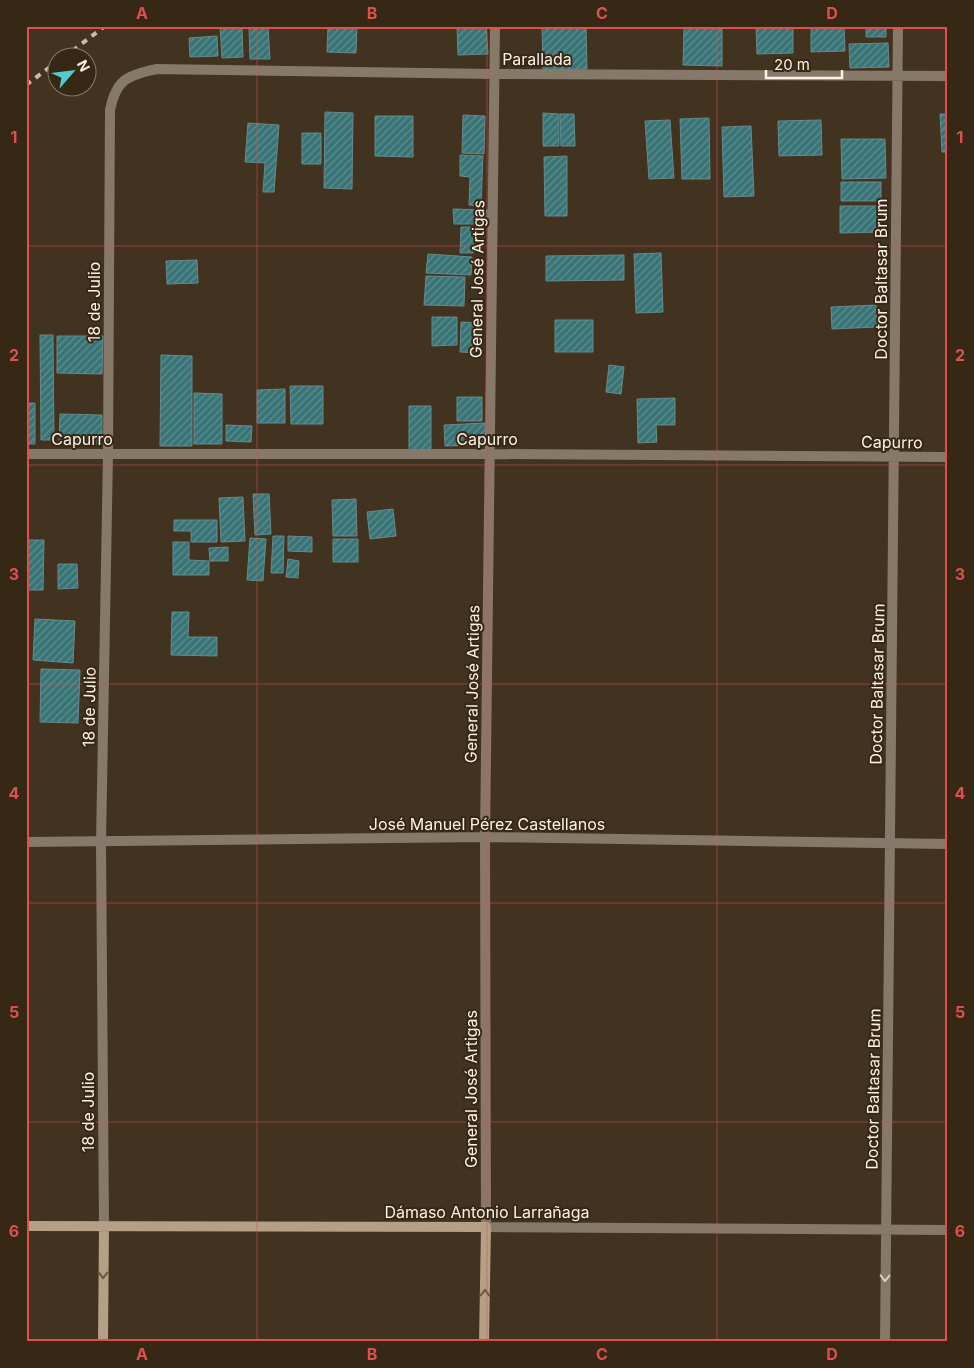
<svg xmlns="http://www.w3.org/2000/svg" width="974" height="1368" font-family="Inter,sans-serif">
<style>
.building{fill:url(#building-hatch);stroke:#688a8b}
.lines{fill:none;stroke-linecap:round;stroke-linejoin:round}
.street{stroke:#86796a;stroke-width:10}
.secondary{stroke:#b49f87;stroke-width:10}
.rail{stroke:#c6bbad;stroke-width:4;stroke-dasharray:6 6;stroke-linecap:butt}
.oneway{stroke:#695843}
.oneway2{stroke:#d8cdc0}
.grid{fill:none;stroke:#dd504e;stroke-width:1;stroke-opacity:0.55}
.labels{text-anchor:middle;stroke-width:4;stroke-linejoin:round;paint-order:stroke}
.street-label{font-size:16px;fill:#fbf1e5;stroke:#372816}
.neatline{fill:none;stroke:#dd504e;stroke-width:2}
.grid-label{font-size:16px;text-anchor:middle;font-weight:bold;fill:#dd504e}
</style>
<defs>
<pattern id="building-hatch" width="6" height="6" patternUnits="userSpaceOnUse" patternTransform="scale(1.25)"><rect width="6" height="6" fill="#387476"/><path d="M-1 1l2-2M0 6l6-6M5 7l2-2" fill="none" stroke="#608f90"/></pattern>
</defs>
<rect width="100%" height="100%" fill="#423220"/>
<!-- building -->
<path class="building" d="M220,26H242L243,57L222,58Z
M249,26H268L270,59H250Z
M328,26H357L356,53L327,52Z
M457,26H486L488,54L458,55Z
M542,26H586L587,69L543,70Z
M684,26H722V66L683,65Z
M756,26H793V53L757,54Z
M811,26H844L845,51L811,52Z
M866,26H886V37H866Z
M217,36L218,56L190,57L189,38Z
M888,43L889,67L850,68L849,44Z
M325,112L353,113L352,189L324,188Z
M543,113L559,114V146H543Z
M560,114H574L575,146H561Z
M940,114H948V152H942Z
M463,115L485,116L484,154L462,153Z
M375,116H413V157L375,156Z
M709,118L710,179H682L680,119Z
M670,120L674,178L649,179L645,121Z
M821,120L822,155L779,156L778,121Z
M248,123L279,125L274,192H263L265,163L245,162Z
M751,126L754,196L724,197L722,127Z
M302,133H321V164H302Z
M841,139H885L886,178L842,179Z
M460,155L483,156L481,206L469,205L470,177L460,176Z
M567,156V216H545L544,157Z
M841,182H881V201H841Z
M840,206H881V232L840,233Z
M453,209L488,210V224H454Z
M461,227H474L473,253H460Z
M661,253L663,312L636,313L634,254Z
M428,254L472,257L471,275L426,273Z
M624,255V280L546,281V256Z
M197,260L198,283L167,284L166,261Z
M426,276L465,277L464,306L424,305Z
M876,305L877,327L832,329L831,307Z
M432,317H457V345L432,346Z
M555,320H593V352H555Z
M461,322L479,323V353L460,352Z
M40,335H53L54,440H41Z
M57,336H103L102,374L57,373Z
M161,355L192,356V446H160Z
M609,365L624,367L621,394L606,392Z
M290,386H323V424H291Z
M285,389V423H257V390Z
M194,393L222,394V444H194Z
M457,397H482V421H457Z
M675,398V425H656L657,442L638,443L637,399Z
M26,403H35V444H26Z
M409,406H431V450H409Z
M60,414L102,415V444L59,443Z
M485,423L486,445L445,446L444,425Z
M226,425L252,426L251,442L226,441Z
M253,494H269L271,534L255,535Z
M243,497L245,541L221,542L219,498Z
M356,499L357,536H333L332,500Z
M393,509L396,536L370,539L367,512Z
M174,520H217V542H191V531H174Z
M273,536H284L283,573H271Z
M288,536L312,537V552L288,551Z
M250,538L266,539L263,581L247,580Z
M333,539H358V562H333Z
M26,540H44L43,590H26Z
M173,542H189V560L209,561V575H173Z
M228,547V561H210L209,548Z
M288,559L299,561L298,578L286,577Z
M58,564H77L78,588L58,589Z
M172,612H189L188,637H217V656L171,655Z
M35,619L75,621L73,663L33,660Z
M41,669L80,670L78,723L40,722Z"/>
<g class="lines">
<!-- street -->
<path class="street" d="M495,26L485,837L486,1227L948,1230
M26,454H490L948,457
M26,842L485,837L948,844
M104,1226L101,843L108,454L110,110C116,80 127,75 157,69L494,74L948,76
M885,1342L898,26"/>
<!-- secondary -->
<path class="secondary" d="M26,1226L486,1227L484,1342
M103,1342L104,1226"/>
<!-- rail -->
<path class="rail" d="M63,58L105,26
M26,85L58,61"/>
</g>
<!-- one-way arrows -->
<defs><path id="oneway-chevron" d="M-2-3.5L2.5 0L-2 3.5" fill="none" stroke-width="1.6" stroke-linecap="round" stroke-linejoin="round" transform="scale(1.25)"/></defs>
<g class="oneway">
<use href="#oneway-chevron" transform="translate(103 1275) rotate(91)"/>
<use href="#oneway-chevron" transform="translate(485 1293) rotate(-89)"/>
</g>
<use class="oneway2" href="#oneway-chevron" transform="translate(885 1278) rotate(91)"/>
<!-- grid -->
<path class="grid" d="M257,26V1342M487,26V1342M717,26V1342M26,246H948M26,465H948M26,684H948M26,903H948M26,1122H948"/>
<g class="labels">
<!-- street labels -->
<g class="street-label">
<text x="537" y="65">Parallada</text>
<text transform="translate(477 279) rotate(-89)" y="6">General José Artigas</text>
<text transform="translate(881 279) rotate(-90)" y="6">Doctor Baltasar Brum</text>
<text transform="translate(94 302) rotate(-90)" y="6">18 de Julio</text>
<text x="82" y="445">Capurro</text>
<text x="487" y="445">Capurro</text>
<text transform="translate(892 442) rotate(1)" y="6">Capurro</text>
<text transform="translate(472 684) rotate(-89)" y="6">General José Artigas</text>
<text transform="translate(877 684) rotate(-89)" y="6">Doctor Baltasar Brum</text>
<text transform="translate(89 707) rotate(-89)" y="6">18 de Julio</text>
<text x="487" y="830">José Manuel Pérez Castellanos</text>
<text transform="translate(471 1089) rotate(-90)" y="6">General José Artigas</text>
<text transform="translate(873 1089) rotate(-89)" y="6">Doctor Baltasar Brum</text>
<text transform="translate(88 1112) rotate(-90)" y="6">18 de Julio</text>
<text x="487" y="1218">Dámaso Antonio Larrañaga</text>
</g>
</g>
<!-- border -->
<rect width="974" height="1368" fill="none" stroke="#372816" stroke-width="55"/>
<!-- north arrow -->
<g transform="translate(72 72) rotate(62)"><circle r="24" fill="#372816" stroke="#857869"/>
<path d="M0-4L9 19L0 12L-9 19Z" fill="#51ccd1"/>
<text y="-8" font-size="14" font-weight="bold" text-anchor="middle" fill="#fbf1e5">N</text>
</g>
<!-- scale -->
<path d="M766 70v8h76v-8" fill="none" stroke="#fbf1e5" stroke-width="2.5"/>
<text x="774" y="70" font-size="15" fill="#fbf1e5" stroke="#372816" stroke-width="4" paint-order="stroke">20 m</text>
<rect x="28" y="28" width="918" height="1312" class="neatline"/>
<g class="grid-label">
<text x="142" y="19">A</text>
<text x="372" y="19">B</text>
<text x="602" y="19">C</text>
<text x="832" y="19">D</text>
<text x="14" y="143">1</text>
<text x="960" y="143">1</text>
<text x="14" y="361">2</text>
<text x="960" y="361">2</text>
<text x="14" y="580">3</text>
<text x="960" y="580">3</text>
<text x="14" y="799">4</text>
<text x="960" y="799">4</text>
<text x="14" y="1018">5</text>
<text x="960" y="1018">5</text>
<text x="14" y="1237">6</text>
<text x="960" y="1237">6</text>
<text x="142" y="1360">A</text>
<text x="372" y="1360">B</text>
<text x="602" y="1360">C</text>
<text x="832" y="1360">D</text>
</g>
</svg>
